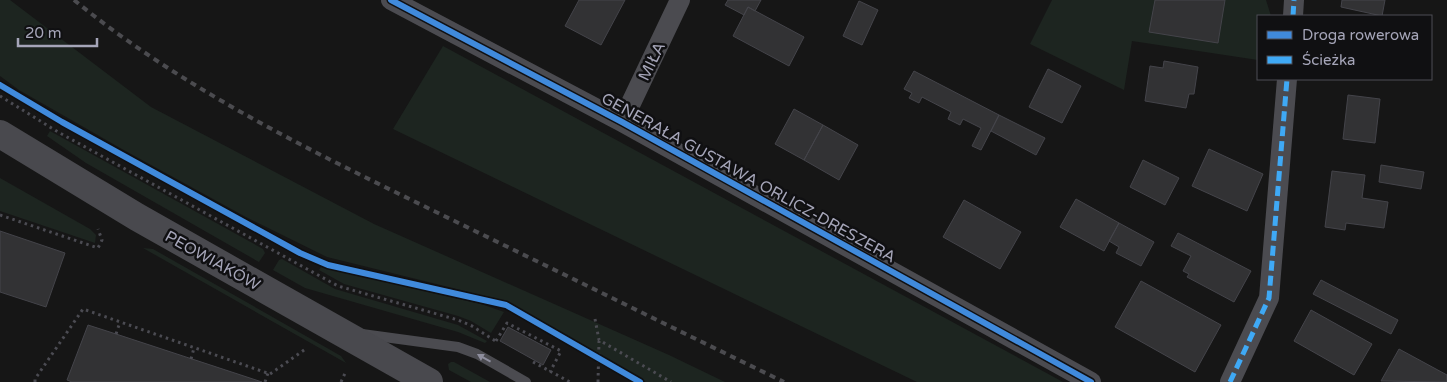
<svg xmlns="http://www.w3.org/2000/svg" width="1447" height="382" font-family="'Varela Round',sans-serif">
<style>
.green{fill:#1d2520}
.building{fill:#323234;stroke:#44444a}
.lines{fill:none;stroke-linecap:round;stroke-linejoin:round}
.path{stroke:#4b4b52;stroke-width:3;stroke-dasharray:2.5 4;stroke-linecap:butt}
.lane{stroke:#4b4b50;stroke-width:10}
.street{stroke:#4b4b50;stroke-width:20}
.secondary{stroke:#49494e;stroke-width:28}
.rail{stroke:#4b4b4f;stroke-width:4;stroke-dasharray:6 5;stroke-linecap:butt}
.quiet{stroke:#3fa9f5;stroke-width:5;stroke-dasharray:10 5;stroke-linecap:butt}
.cycleway-casing{stroke:#101012;stroke-width:9}
.cycleway{stroke:#408adc;stroke-width:6}
.oneway{fill:#8e8e9e}
.labels{text-anchor:middle;stroke-width:5;stroke-linejoin:round;paint-order:stroke}
.street-label{font-size:16px;fill:#a5a5b8;stroke:#101012}
</style>
<rect width="100%" height="100%" fill="#161616"/>
<!-- green -->
<path class="green" d="M0,0H10L151,107L374,224L669,355L725,382H646L508,304L465,291L327,257L246,217L122,149L19,90L0,76Z
M1052,0H1266L1271,16H1258V60L1132,41L1124,90L1030,44Z
M443,46L1063,382H917L393,129Z
M50,131L263,249L265,253L259,262L86,163L47,136Z
M0,178L90,229L96,235L95,243L0,211Z
M143,248L153,249L341,356L346,363Z
M282,259L335,289L458,325L487,341L485,343L458,332L305,288L273,270L279,260Z
M321,267L481,304L504,312L491,333L471,321L458,316L344,284L319,270Z
M451,362H454L490,382H471L449,370L448,364Z"/>
<!-- building -->
<path class="building" d="M579,0H625L601,45L565,26Z
M728,0H761L755,11L748,7L744,15L725,5Z
M1155,0H1225L1218,43L1149,32Z
M1342,0H1385L1382,16L1341,7Z
M859,1L878,10L862,45L843,36Z
M748,7L804,37L789,66L733,36Z
M1164,61L1198,67L1194,94H1189L1186,108L1145,101L1150,66L1163,68Z
M1048,69L1081,86L1062,123L1029,107Z
M914,71L999,115L981,150L972,146L981,128L963,119L960,125L948,119L951,112L922,97L919,103L909,98L912,93L904,89Z
M1348,95L1380,99L1375,143L1343,139Z
M794,109L823,125L804,160L775,144Z
M999,115L1045,138L1036,155L991,131Z
M823,125L858,145L839,180L804,160Z
M1209,149L1263,174L1247,211L1192,186Z
M1143,160L1179,178L1165,205L1130,187Z
M1381,165L1424,172L1421,189L1379,182Z
M1332,171L1365,175L1362,198L1388,202L1384,228L1346,223L1345,230L1325,227Z
M1076,199L1119,223L1104,251L1060,227Z
M964,200L1021,232L1000,269L943,237Z
M1119,223L1154,242L1141,266L1116,253L1119,247L1109,241Z
M0,231L65,253L46,307L0,292Z
M1178,233L1251,271L1234,302L1187,277L1189,274L1183,271L1191,256L1171,246Z
M1321,280L1398,320L1391,334L1313,294Z
M1141,281L1221,325L1195,372L1115,327Z
M1311,310L1372,344L1354,375L1294,341Z
M88,325L116,334L262,382H72L67,380Z
M508,327L551,350L543,365L500,341Z
M1399,349L1447,375V382L1381,381Z"/>
<g class="lines">
<!-- path -->
<path class="path" d="M0,96L58,132L338,286L458,320L472,326L497,342
M0,215L98,248L102,240L98,229
M595,319L599,340L671,382
M116,334L120,322
M496,341L507,323L561,351L550,372
M191,359L194,348
M533,362L570,382
M35,382V379L83,309L270,374L307,348
M265,382L268,373
M341,382L346,371
M598,382L599,341"/>
<!-- lane -->
<path class="lane" d="M362,334L458,347L477,354L526,382"/>
<!-- street -->
<path class="street" d="M391,0L622,122L1091,382
M1293,16L1294,0
M622,122L680,0
M1230,382L1269,298L1287,79"/>
<!-- secondary -->
<path class="secondary" d="M0,134L137,217L429,382"/>
<!-- rail -->
<path class="rail" d="M74,0C183,89 309,150 434,211C551,268 667,325 784,382"/>
<!-- quiet -->
<path class="quiet" d="M1293,16L1294,0
M1230,382L1269,298L1287,79"/>
<defs>
<path id="cycleway" d="M391,0L622,122L1091,382
M0,85L62,122L300,253L328,265L506,305L640,382"/>
</defs>
<!-- cycleway casing -->
<use href="#cycleway" class="cycleway-casing"/>
<!-- cycleway -->
<use href="#cycleway" class="cycleway"/>
</g>
<!-- one-way arrows -->
<defs><path id="oneway-solid" d="M-6-.8H1V-3.2L6.5 0L1 3.2V.8H-6Z" transform="scale(1.25)"/></defs>
<use class="oneway" href="#oneway-solid" transform="translate(484 358) rotate(-151)"/>
<g class="labels">
<!-- street labels -->
<g class="street-label">
<text transform="translate(651 61) rotate(-64)" y="6">MIŁA</text>
<text transform="translate(749 177) rotate(29)" y="6">GENERAŁA GUSTAWA ORLICZ-DRESZERA</text>
<text transform="translate(213 260) rotate(29)" y="6">PEOWIAKÓW</text>
</g>
</g>
<!-- legend -->
<rect x="1257" y="15" width="175" height="65" fill="#101012" stroke="#4c4c54"/>
<rect x="1267" y="31" width="25" height="8" fill="#408adc" stroke="#4c4c54"/>
<text x="1302" y="40" font-size="15" fill="#a5a5b8">Droga rowerowa</text>
<rect x="1267" y="56" width="25" height="8" fill="#3fa9f5" stroke="#4c4c54"/>
<text x="1302" y="65" font-size="15" fill="#a5a5b8">Ścieżka</text>
<!-- scale -->
<path d="M18 38v8h79v-8" fill="none" stroke="#a5a5b8" stroke-width="2.5"/>
<text x="25" y="38" font-size="15" fill="#a5a5b8" stroke="#101012" stroke-width="4" paint-order="stroke">20 m</text>
</svg>
